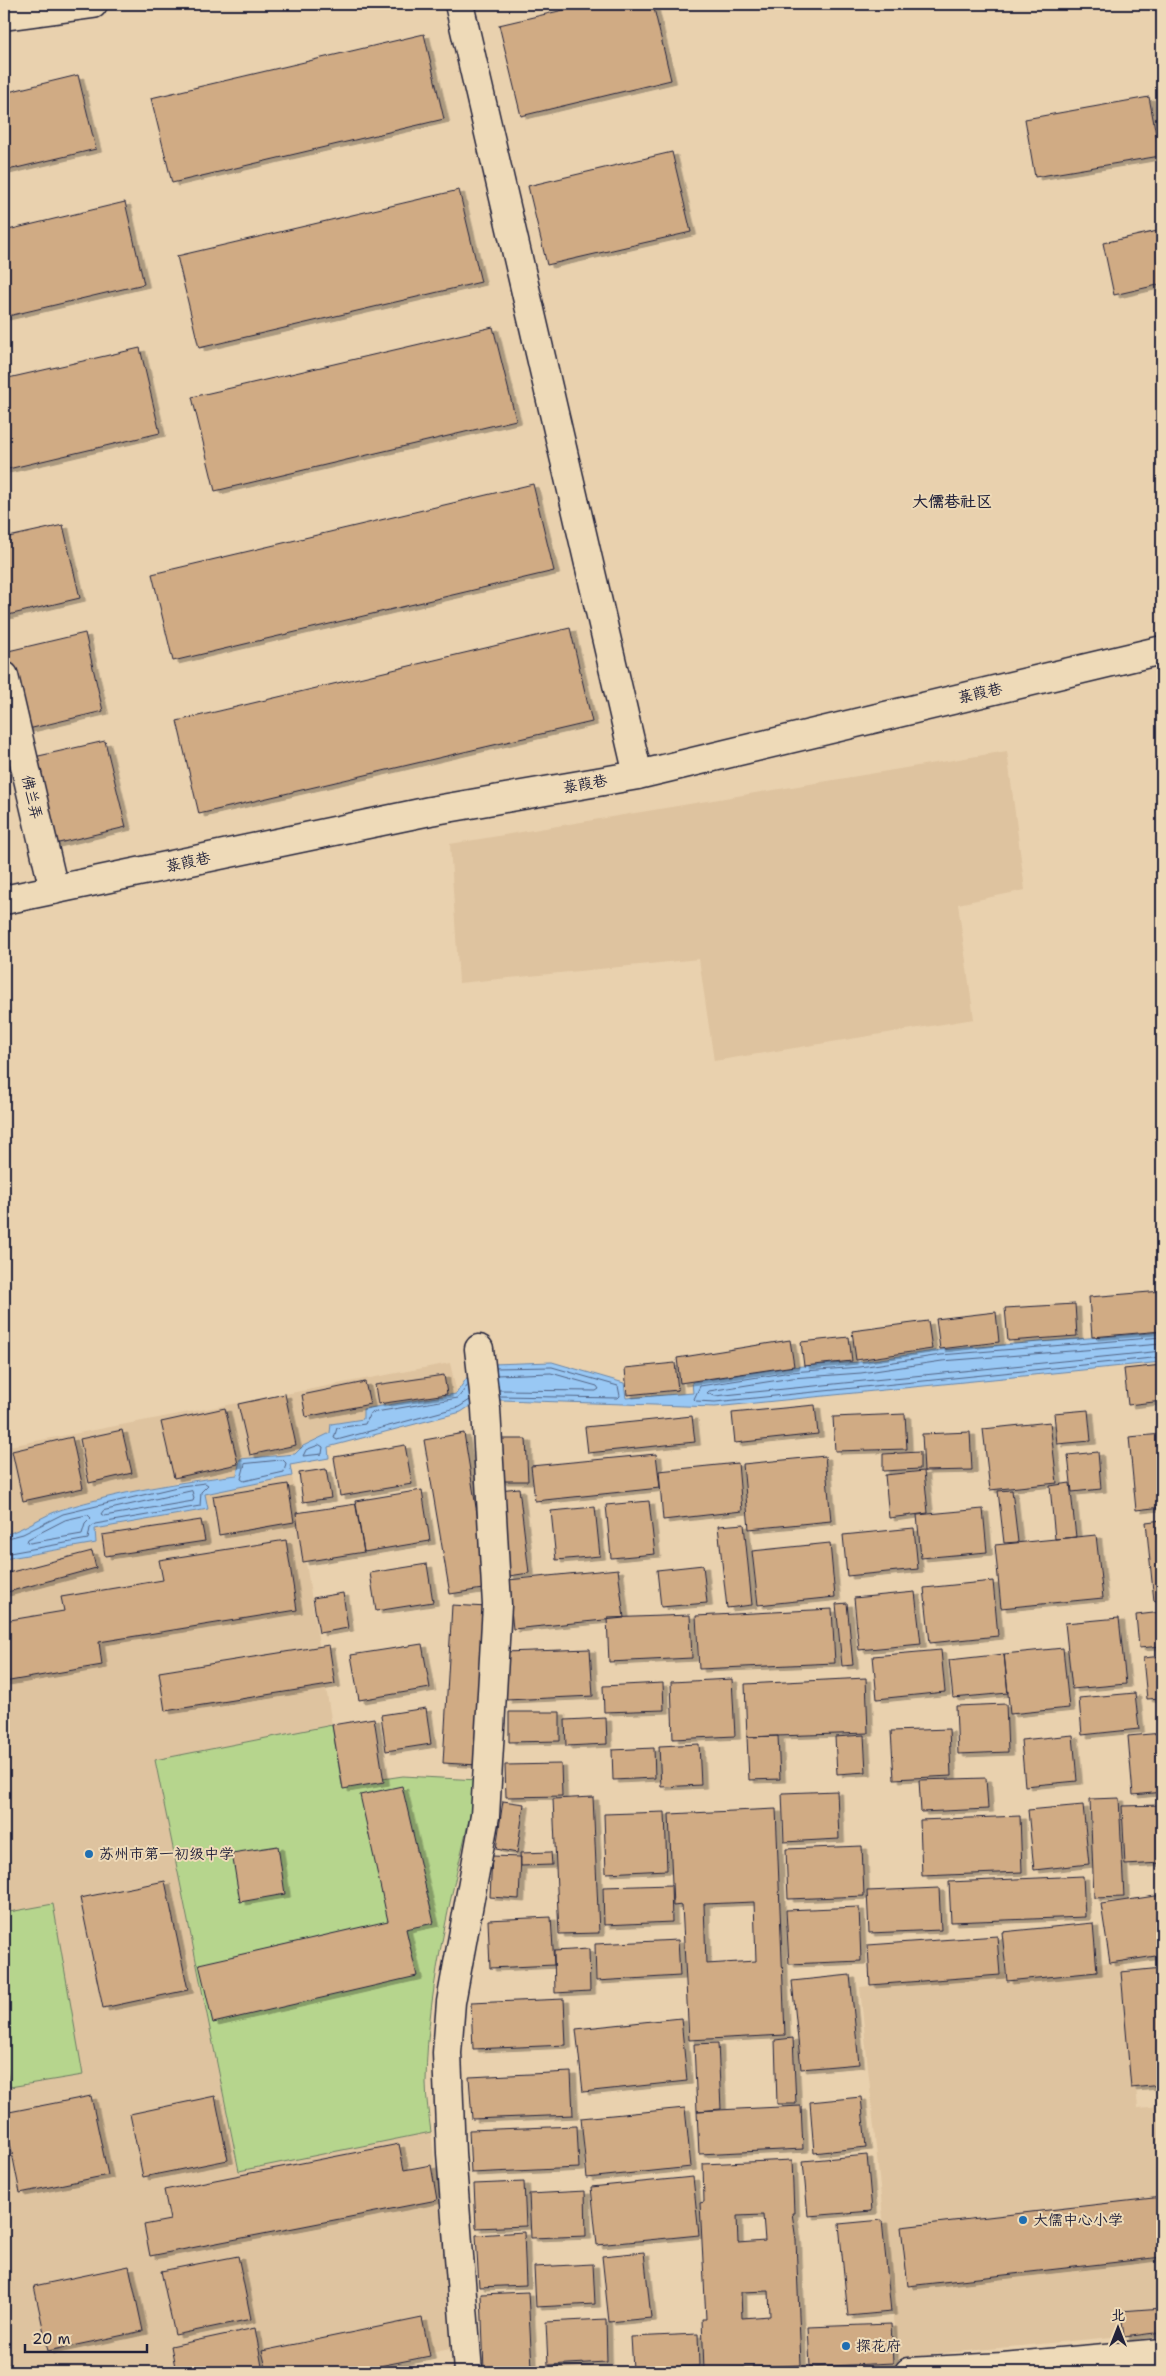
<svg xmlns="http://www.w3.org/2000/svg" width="1166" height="2376" font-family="'Shantell Sans','LXGW WenKai TC',sans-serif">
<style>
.built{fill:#dec39f}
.green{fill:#b6d58d;stroke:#6c7c64}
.water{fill:#99c8f4;stroke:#6986aa}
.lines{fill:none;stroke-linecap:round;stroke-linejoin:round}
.shore{stroke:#526485;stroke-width:1}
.building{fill:#d0ab84;stroke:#22223b;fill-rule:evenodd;filter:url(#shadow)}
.minor-casing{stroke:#22223b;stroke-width:31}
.minor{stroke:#eedab8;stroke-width:28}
.poi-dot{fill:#1f6fb2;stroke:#eedab8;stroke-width:2}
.labels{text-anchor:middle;stroke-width:4;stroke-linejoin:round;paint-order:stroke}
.street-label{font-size:15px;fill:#22223b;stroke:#eedab8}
.poi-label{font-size:15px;fill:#22223b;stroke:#eedab8;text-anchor:start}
.neighbourhood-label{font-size:16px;font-weight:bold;fill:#22223b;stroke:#eedab8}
</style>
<defs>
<filter id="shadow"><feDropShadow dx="5.5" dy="3" stdDeviation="0" flood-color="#0004"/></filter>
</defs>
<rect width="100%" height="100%" fill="#e9d1ae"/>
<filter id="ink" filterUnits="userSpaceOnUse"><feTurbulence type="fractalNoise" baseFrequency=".02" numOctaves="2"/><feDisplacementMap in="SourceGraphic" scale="10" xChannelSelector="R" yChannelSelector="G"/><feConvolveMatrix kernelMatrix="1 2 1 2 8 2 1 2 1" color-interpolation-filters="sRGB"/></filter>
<g filter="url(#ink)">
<!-- built -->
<path class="built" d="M1007,751L1025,890L958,904L974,1019L714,1061L699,959L459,983L450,844Z
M450,1363L457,1394L363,1410V1419L332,1424L330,1433L303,1446L295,1454L240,1459L237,1475L181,1481L61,1509L20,1530L4,1535V1447Z
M292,1476L332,1725L155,1760L238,2170L431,2132L455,2348L337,2372H4V1559L96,1543L95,1529L207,1509L205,1494Z
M1124,1961L1138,2108L1162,2106V2332L897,2358L860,1987Z"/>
<!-- green -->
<path class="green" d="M332,1725L342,1785L403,1776L478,1780C456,1880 427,1980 426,2083C426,2099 429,2116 431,2132L239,2171L155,1760Z
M53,1904L83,2075L10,2087L4,2053V1913Z"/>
<!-- water -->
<path class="water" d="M1162,1332V1362L715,1407L502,1400L473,1404L461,1412L328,1447L329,1458L290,1465L292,1476L205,1494L208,1509L95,1529L96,1543L4,1559V1535C25,1529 43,1515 63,1509C120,1492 178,1482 237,1475L240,1459L295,1454L303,1446L330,1433L331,1424L363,1419V1409L456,1394L472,1370L493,1364L552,1362L624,1383L626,1398L693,1393L692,1382L790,1367L859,1362L941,1350Z"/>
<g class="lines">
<!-- shore -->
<path class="shore" d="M1162,1337L941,1355L860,1367L791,1372L700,1386L694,1399L696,1401L715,1402L1162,1357
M1162,1344L942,1361L861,1373L792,1378L709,1391L707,1393L715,1396L1162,1351
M496,1368L552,1367L618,1386L620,1396L618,1398L500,1396
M497,1375L551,1373L597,1386L599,1389L596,1391L499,1390
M468,1385L458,1398L370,1413L365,1424L337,1428L334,1438L337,1440L459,1407L470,1400
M320,1445L323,1447L322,1454L303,1456L306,1450Z
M283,1460L286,1463L284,1472L244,1481L241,1479L245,1464Z
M192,1491L194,1498L193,1501L104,1516L101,1514L103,1511Z
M88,1515L91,1518L85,1524L82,1534L30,1543L27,1542L28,1539L65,1520Z
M4,1539L23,1534L63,1514L181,1486L205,1483L208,1485L201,1492L200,1506L95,1524L90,1528L88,1539L4,1554"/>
</g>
<!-- building -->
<path class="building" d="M589,4H653L671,80L521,116L499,25Z
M424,34L444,119L172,183L151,98Z
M78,75L96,149L4,171V93Z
M1149,97L1160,156L1035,177L1025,119Z
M672,152L691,232L547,265L528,186Z
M459,190L481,282L199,348L177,256Z
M125,202L144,284L4,317V231Z
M1162,230V284L1114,295L1103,243Z
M493,327L516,420L215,491L192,397Z
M140,348L160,433L4,470V379Z
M533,484L554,571L173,661L152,574Z
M63,525L80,598L4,616V538Z
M570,628L592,722L199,814L177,721Z
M85,633L103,711L20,731L4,664V652Z
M105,741L126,827L42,847L21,760Z
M1162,1291V1331L1092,1337L1089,1297Z
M1075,1304L1077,1336L1008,1341L1005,1308Z
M996,1312L999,1342L940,1349L936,1319Z
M928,1321L932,1349L856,1360L852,1331Z
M849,1337L852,1361L804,1366L801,1342Z
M790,1340L794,1366L680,1383L677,1358Z
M675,1363L678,1390L627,1395L625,1368Z
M1162,1365V1401L1128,1405L1124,1369Z
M444,1375L447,1394L378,1404L375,1385Z
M365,1382L370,1404L306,1417L302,1395Z
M285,1394L296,1445L250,1455L238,1404Z
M815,1405L818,1434L735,1443L732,1413Z
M225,1408L238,1464L174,1478L161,1422Z
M1088,1410L1091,1441L1057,1444L1054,1413Z
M905,1414L907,1449L835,1451L833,1417Z
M692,1416L695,1442L588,1453L585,1427Z
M1050,1422L1057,1483L990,1490L983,1429Z
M122,1430L132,1473L89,1483L80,1439Z
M970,1432L972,1470L924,1471L922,1434Z
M464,1433L489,1588L450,1594L424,1440Z
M1162,1434V1507L1136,1510L1129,1437Z
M72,1437L83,1488L23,1501L12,1451Z
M499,1439H526L528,1481H498Z
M405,1445L412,1484L340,1496L334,1457Z
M920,1452V1469L883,1471V1454Z
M1098,1452L1101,1489L1072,1492L1068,1455Z
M656,1454L660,1488L535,1501L531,1466Z
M825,1456L831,1521L749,1529L743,1464Z
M738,1463L742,1511L663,1520L659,1471Z
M326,1469L331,1498L303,1502L299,1473Z
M924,1471L928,1513L889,1518L885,1475Z
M1070,1483L1076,1537L1055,1539L1050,1486Z
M288,1484L294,1522L219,1535L213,1496Z
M519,1488L529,1573L509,1576L498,1490Z
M422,1490L430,1541L364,1552L355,1501Z
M1012,1490L1018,1542L1004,1543L998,1491Z
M649,1501L655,1554L611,1558L606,1505Z
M356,1504L364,1552L303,1562L296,1513Z
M595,1507L600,1556L556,1560L551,1511Z
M983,1509L987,1552L921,1558L917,1515Z
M201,1520L205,1541L105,1556L102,1535Z
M1162,1520V1600L1154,1601L1146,1522Z
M744,1524L752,1605L727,1608L718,1526Z
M914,1528L918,1569L847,1576L843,1535Z
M1096,1535L1103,1598L1001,1608L995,1545Z
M286,1540L297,1610L99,1642L102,1665L4,1682V1621L64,1611L61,1597L163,1580L159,1560Z
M830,1543L835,1597L758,1605L752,1551Z
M92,1551L96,1568L4,1593V1574Z
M427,1564L433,1602L376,1611L370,1573Z
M703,1565L707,1603L661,1607L657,1570Z
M618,1569L624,1618L513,1629L508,1580Z
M993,1581L998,1636L930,1643L924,1588Z
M915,1592L921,1644L859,1650L854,1598Z
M343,1593L348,1628L319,1633L313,1598Z
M847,1603L853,1665L842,1666L836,1604Z
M452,1605L487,1607L478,1765L443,1763Z
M832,1609L835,1663L699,1669L696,1616Z
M1162,1612V1646L1139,1648L1136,1615Z
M690,1615L692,1658L609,1662L607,1618Z
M1119,1618L1126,1684L1072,1689L1065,1623Z
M422,1644L430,1688L359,1700L351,1655Z
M329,1645L335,1684L165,1711L159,1672Z
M1063,1648L1069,1708L1010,1714L1004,1654Z
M590,1649L593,1696L506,1700L504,1652Z
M941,1650L945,1692L877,1699L873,1656Z
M1004,1654L1008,1693L953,1698L949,1660Z
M1162,1656V1698L1147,1699L1143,1658Z
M866,1678L868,1733L747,1737L745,1684Z
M732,1679L735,1736L673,1739L671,1682Z
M663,1683L664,1710L604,1712L603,1686Z
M1135,1693L1139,1729L1082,1735L1079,1698Z
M1006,1704L1008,1752L958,1754L956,1706Z
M426,1708L431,1744L386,1751L381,1715Z
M509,1712H560V1741L509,1742Z
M374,1718L384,1782L343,1789L332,1725Z
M606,1718L607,1744L566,1746L565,1720Z
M949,1729L951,1776L894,1779L891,1731Z
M1162,1733V1792L1133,1795L1128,1736Z
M864,1735L866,1772L837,1774L835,1737Z
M1073,1735L1077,1781L1025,1786L1021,1740Z
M778,1736L780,1779L749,1780L747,1737Z
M699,1744L701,1785L661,1787L659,1746Z
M654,1748L655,1778L613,1780L612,1750Z
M561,1764L562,1796L506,1797L505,1765Z
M986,1778L988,1809L921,1812L919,1780Z
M402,1786L434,1923L406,1929L417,1976L213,2023L199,1964L388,1921L360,1795Z
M837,1791L839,1839L784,1842L782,1793Z
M593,1797L599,1933L559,1934L553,1799Z
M1119,1798L1124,1897L1094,1898L1090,1799Z
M503,1801L524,1804L517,1853L496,1849Z
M1083,1805L1089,1864L1034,1870L1028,1810Z
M1162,1805V1863L1125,1865L1122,1806Z
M776,1809L785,2035L689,2040L682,1905L673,1906L669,1814ZM754,1902L756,1961L706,1964L704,1904Z
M665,1812L667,1870L606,1873L604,1814Z
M1020,1816L1022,1872L922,1876L920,1820Z
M278,1846L285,1894L240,1902L232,1853Z
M862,1846L864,1896L788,1899L786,1849Z
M551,1852L552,1865L521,1866L520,1853Z
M492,1856L521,1857L519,1899L490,1897Z
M1083,1876L1085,1917L951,1922L949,1882Z
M165,1881L188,1990L103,2008L80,1898Z
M671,1885L672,1922L604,1925L603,1887Z
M939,1888L941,1930L869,1933L867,1891Z
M1162,1895V1955L1110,1963L1101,1904Z
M859,1907L861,1961L789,1964L786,1910Z
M551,1917L554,1965L490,1968L488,1920Z
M1093,1923L1097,1972L1007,1981L1002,1932Z
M997,1936L1000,1975L870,1985L868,1945Z
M678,1940L680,1976L596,1981L595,1944Z
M589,1949L590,1991L555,1993L554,1951Z
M1162,1968V2085L1131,2088L1121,1972Z
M850,1975L859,2064L801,2069L792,1981Z
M564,1999L566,2045L473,2049L471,2003Z
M681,2018L687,2081L583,2092L576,2029Z
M793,2038L796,2104H777L775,2040Z
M718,2043L721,2109L697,2111L694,2044Z
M571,2072L573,2115L472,2119L469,2077Z
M91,2096L108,2175L20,2193L4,2113Z
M215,2096L228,2160L143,2177L130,2114Z
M861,2097L866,2147L814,2153L810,2102Z
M801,2106L803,2149L699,2154L697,2111Z
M685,2108L691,2167L587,2178L581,2118Z
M577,2126L579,2168L471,2173L469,2130Z
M399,2144L404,2170L431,2165L437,2200L150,2256L144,2225L170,2220L164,2190Z
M867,2155L872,2211L808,2216L803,2161Z
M792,2160L794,2213H792L796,2240L801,2365L704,2369L702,2319H706L700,2203L704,2202L703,2164ZM763,2215L765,2241L738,2243L737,2216ZM769,2291L770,2316L742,2318L741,2292Z
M693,2177L699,2235L597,2245L591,2187Z
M524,2182L526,2226L476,2228L474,2184Z
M585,2191L586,2236L531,2238L529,2194Z
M1162,2197V2257L908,2286L901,2227Z
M882,2220L891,2312L848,2316L839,2224Z
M524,2232L526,2285L479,2287L476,2235Z
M644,2252L651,2318L609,2322L602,2256Z
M238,2256L251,2319L175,2335L161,2271Z
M593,2264L595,2304L536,2307L534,2267Z
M129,2266L143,2331L48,2351L34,2286Z
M528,2292L532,2368L484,2370L481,2294Z
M1162,2308V2332L1124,2337L1121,2311Z
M422,2318L430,2356L349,2372H267L262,2351Z
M606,2319L607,2362L548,2365L546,2322Z
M891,2324L893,2363L810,2367L808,2327Z
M255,2328L263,2372H176L171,2346Z
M698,2334L699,2366L633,2369L631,2337Z"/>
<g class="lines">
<defs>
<path id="minor" d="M459,4L638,775
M4,16L93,4
M4,676L54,890
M4,900L430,811L638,775L1162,650
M468,2372L451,2153L447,2053L451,2002L485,1816L497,1605L486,1409L479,1349
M909,2372L1003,2367L1162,2353"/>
</defs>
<!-- minor casing -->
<use href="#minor" class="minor-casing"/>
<!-- minor -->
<use href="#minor" class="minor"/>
</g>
</g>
<!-- markers -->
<g class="poi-dot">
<circle cx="89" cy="1854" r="5"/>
<circle cx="1023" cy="2220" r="5"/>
<circle cx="846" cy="2346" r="5"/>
</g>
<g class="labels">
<!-- street labels -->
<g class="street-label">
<text transform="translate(980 693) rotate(-13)" y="5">菉葭巷</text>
<text transform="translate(585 784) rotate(-10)" y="5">菉葭巷</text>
<text transform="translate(32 797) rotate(77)" y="5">佛兰弄</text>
<text transform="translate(188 862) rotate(-12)" y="5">菉葭巷</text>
</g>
<!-- poi labels -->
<g class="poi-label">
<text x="99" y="1859">苏州市第一初级中学</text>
<text x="1033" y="2225">大儒中心小学</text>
<text x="856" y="2351">探花府</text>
</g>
<!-- neighbourhood labels -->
<g class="neighbourhood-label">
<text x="952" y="507">大儒巷社区</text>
</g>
</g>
<!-- margin -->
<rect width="1166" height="2376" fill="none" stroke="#eedab8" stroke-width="20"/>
<rect x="10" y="10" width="1146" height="2356" fill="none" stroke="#22223b" stroke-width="2" filter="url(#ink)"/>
<!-- north arrow -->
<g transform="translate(1118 2328)" stroke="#eedab8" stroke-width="4" paint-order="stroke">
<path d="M0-4L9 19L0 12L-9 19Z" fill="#22223b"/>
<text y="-8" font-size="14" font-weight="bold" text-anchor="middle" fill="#22223b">北</text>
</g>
<!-- scale -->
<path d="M25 2344v8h122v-8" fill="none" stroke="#22223b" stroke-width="2.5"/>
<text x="32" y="2344" font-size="15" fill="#22223b" stroke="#eedab8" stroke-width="4" paint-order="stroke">20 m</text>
</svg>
